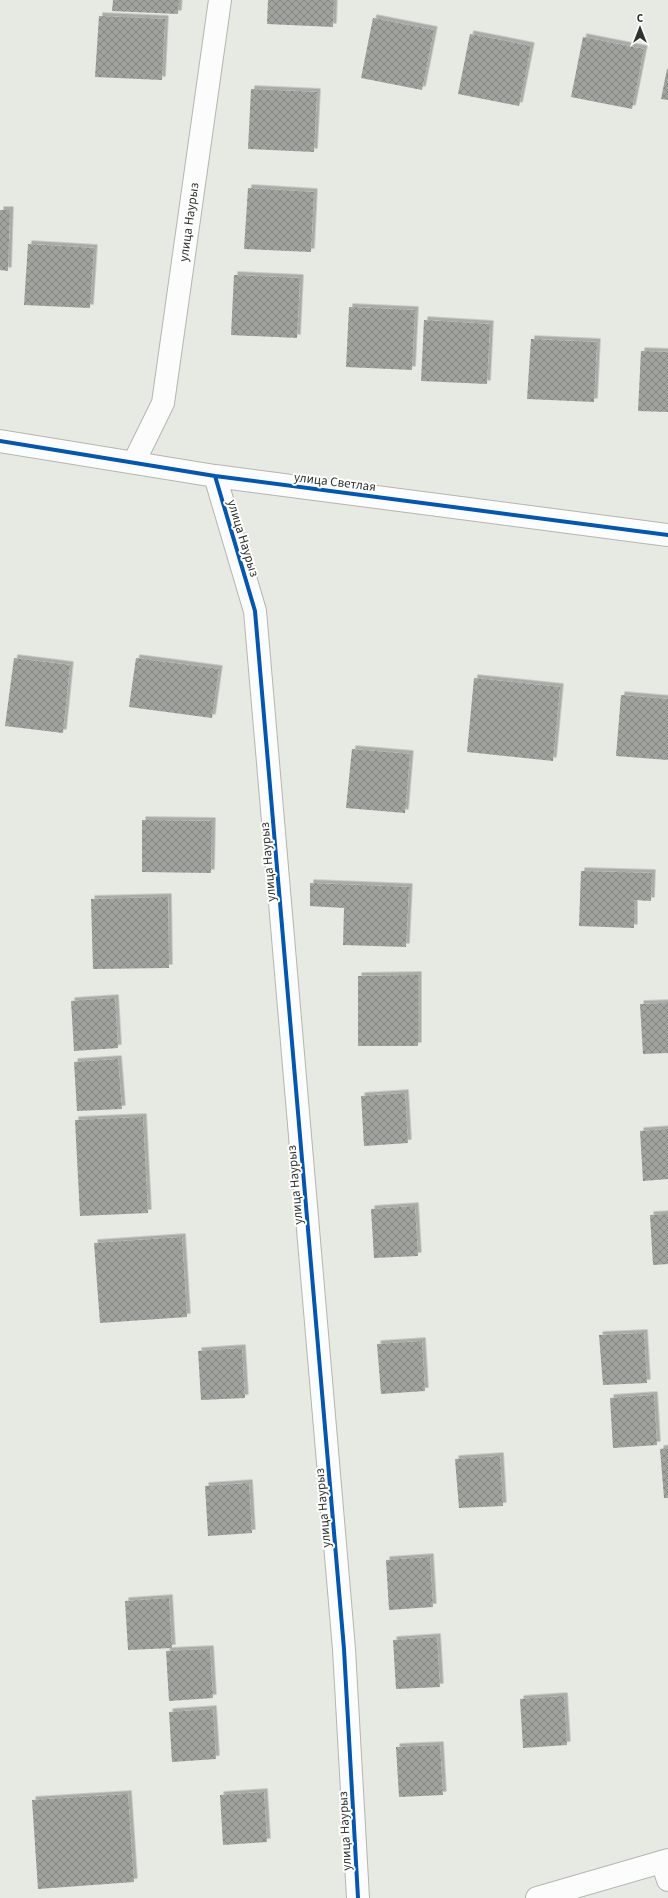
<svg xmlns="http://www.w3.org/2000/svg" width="668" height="1898" font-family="'Source Sans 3',sans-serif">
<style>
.building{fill:url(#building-cross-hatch);filter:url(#shadow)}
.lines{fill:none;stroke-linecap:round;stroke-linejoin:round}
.minor-casing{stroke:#b4b6b1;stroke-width:24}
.major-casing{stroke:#b4b6b1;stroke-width:24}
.minor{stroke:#fbfcfb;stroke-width:22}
.major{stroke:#fbfcfb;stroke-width:22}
.cycleway-casing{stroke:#fff;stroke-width:6}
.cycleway{stroke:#0057b8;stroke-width:4}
.labels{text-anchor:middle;stroke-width:4;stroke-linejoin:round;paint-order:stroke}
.street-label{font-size:13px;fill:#31332e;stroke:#fff}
</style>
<defs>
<pattern id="building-cross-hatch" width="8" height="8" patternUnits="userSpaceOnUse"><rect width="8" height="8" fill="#a1a39e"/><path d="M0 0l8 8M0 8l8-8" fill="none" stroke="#848581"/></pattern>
<filter id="shadow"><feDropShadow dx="3.5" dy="-3.5" stdDeviation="0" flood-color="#0004"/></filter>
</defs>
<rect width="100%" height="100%" fill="#e7eae3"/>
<!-- building -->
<path class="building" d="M113,0H179L178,14L112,11Z
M268,0H334L333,27L267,24Z
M99,16L165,19L162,80L95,77Z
M373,18L434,30L422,90L361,78Z
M470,34L531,46L519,106L458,94Z
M583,37L644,49L632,109L571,97Z
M667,69H668V100L661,99Z
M251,89L317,92L314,152L248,149Z
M248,188L314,192L311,252L244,249Z
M0,210H10L8,271L0,270Z
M28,244L94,248L90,308L24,305Z
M234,275L300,278L297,338L231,335Z
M349,307L415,310L412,370L346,367Z
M424,320L490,324L487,384L421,381Z
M531,339L597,342L594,402L527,399Z
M641,351L668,352V412L638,411Z
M14,658L70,665L63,733L5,726Z
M136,658L219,669L212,718L129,707Z
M474,678L560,687L553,761L467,752Z
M621,695L668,699V760L616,756Z
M352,749L410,754L405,813L346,808Z
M142,820L212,821L211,873L142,872Z
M581,871L652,873L651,901L634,900V928L579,926Z
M310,883L409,887L406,947L343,945L344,908L310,906Z
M168,897L169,968L93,969L91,899Z
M418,975V1046H358V976Z
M115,998L118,1048L74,1051L71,1001Z
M668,1003V1053L643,1054L640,1004Z
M118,1059L122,1109L77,1111L74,1062Z
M405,1093L408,1143L364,1146L361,1096Z
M143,1117L148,1213L80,1216L75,1120Z
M668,1129V1179L643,1181L640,1131Z
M415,1206L418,1256L374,1258L371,1209Z
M668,1214V1264L653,1265L650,1215Z
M182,1237L187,1317L100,1323L94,1243Z
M644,1333L647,1383L603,1385L599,1335Z
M422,1341L425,1391L381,1394L377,1344Z
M242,1348L245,1398L201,1400L198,1351Z
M654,1395L657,1445L613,1448L610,1398Z
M668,1448V1498H664L660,1449Z
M500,1456L503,1506L459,1508L455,1459Z
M249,1483L252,1533L208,1536L205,1486Z
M430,1557L433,1607L389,1610L386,1560Z
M169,1598L172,1648L128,1650L125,1601Z
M437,1637L440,1687L396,1689L393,1640Z
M210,1649L213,1698L169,1701L166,1651Z
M564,1696L567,1745L523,1748L520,1699Z
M213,1709L216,1759L172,1762L169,1712Z
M440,1745L443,1795L399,1797L396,1747Z
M264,1792L267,1842L223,1845L220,1795Z
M128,1794L134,1882L38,1889L32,1800Z"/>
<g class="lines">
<defs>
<path id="minor" d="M0,441L215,476L668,535
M134,462L163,403L220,0
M215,476L255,611L344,1649L358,1898
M662,1862L668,1880"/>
<path id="major" d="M537,1898L668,1860"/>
</defs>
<!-- minor casing -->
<use href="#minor" class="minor-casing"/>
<!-- major casing -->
<use href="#major" class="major-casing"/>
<!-- minor -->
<use href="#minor" class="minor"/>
<!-- major -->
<use href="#major" class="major"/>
<defs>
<path id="cycleway" d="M0,441L215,476L668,535
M215,476L255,611L344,1649L358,1898"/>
</defs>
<!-- cycleway casing -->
<use href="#cycleway" class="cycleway-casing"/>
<!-- cycleway -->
<use href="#cycleway" class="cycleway"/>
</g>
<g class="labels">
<!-- street labels -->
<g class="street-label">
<text transform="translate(188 222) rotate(-82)" y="5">улица Наурыз</text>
<text transform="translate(335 481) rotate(7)" y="5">улица Светлая</text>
<text transform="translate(244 538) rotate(73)" y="5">улица Наурыз</text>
<text transform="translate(267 862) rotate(-95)" y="5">улица Наурыз</text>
<text transform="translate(294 1185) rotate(-95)" y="5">улица Наурыз</text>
<text transform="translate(322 1508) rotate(-95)" y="5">улица Наурыз</text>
<text transform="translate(344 1831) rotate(-93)" y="5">улица Наурыз</text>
</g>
</g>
<!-- north arrow -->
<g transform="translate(640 28)" stroke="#ffffff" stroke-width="3" paint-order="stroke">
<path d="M0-3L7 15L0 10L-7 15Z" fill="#31332e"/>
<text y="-6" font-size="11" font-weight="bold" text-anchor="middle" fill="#31332e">С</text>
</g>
</svg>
